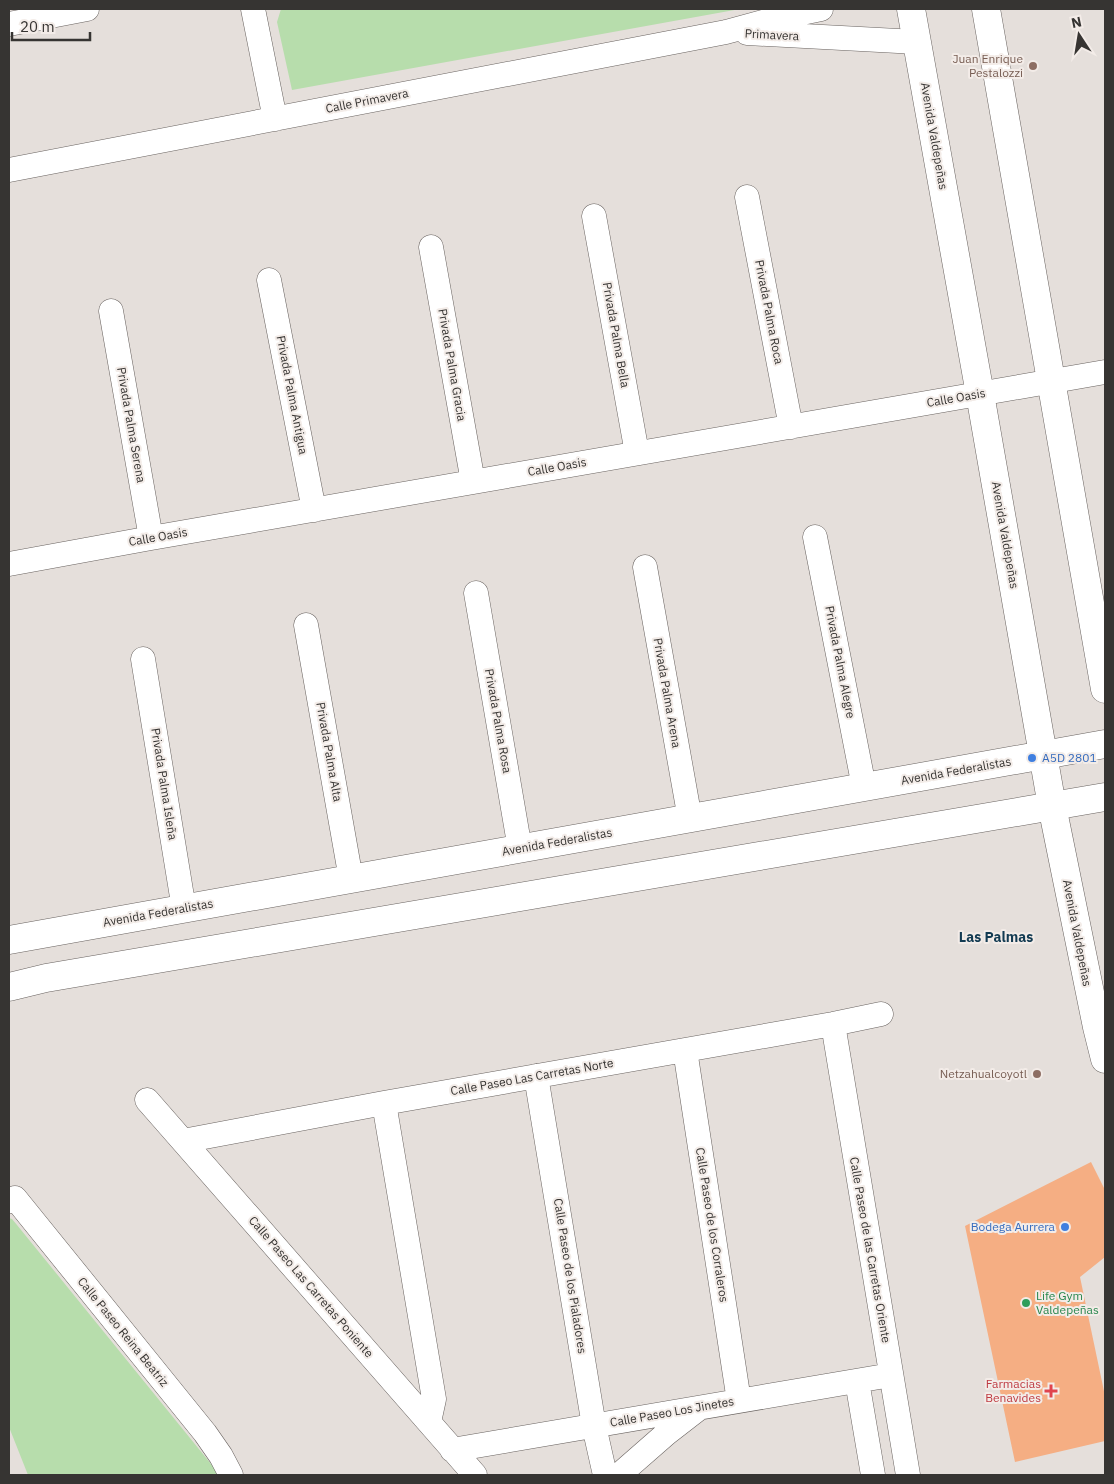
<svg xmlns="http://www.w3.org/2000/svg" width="1114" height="1484" font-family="'IBM Plex Sans',sans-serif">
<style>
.green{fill:#b7ddac}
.building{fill:#f5ae83}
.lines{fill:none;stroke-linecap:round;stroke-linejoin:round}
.minor-casing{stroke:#696360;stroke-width:25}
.tertiary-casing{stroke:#696360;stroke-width:29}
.minor{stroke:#fff;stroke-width:24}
.tertiary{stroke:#fff;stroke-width:28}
.education-dot{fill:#8d6e63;stroke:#f3ece8;stroke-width:2}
.shop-dot{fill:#3f7fe0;stroke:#f3ece8;stroke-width:2}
.leisure-dot{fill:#2e9e5b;stroke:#f3ece8;stroke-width:2}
.health-dot{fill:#e0444e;stroke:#f3ece8;stroke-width:2}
.labels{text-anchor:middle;stroke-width:4;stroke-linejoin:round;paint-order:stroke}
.street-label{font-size:12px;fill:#363432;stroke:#f3ece8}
.education-label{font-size:12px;fill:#785e54;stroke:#f3ece8;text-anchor:end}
.shop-label{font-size:12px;fill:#366cbe;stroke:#f3ece8;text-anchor:start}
.leisure-label{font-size:12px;fill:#27864d;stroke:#f3ece8;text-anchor:start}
.health-label{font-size:12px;fill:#be3a42;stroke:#f3ece8;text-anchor:end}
.neighbourhood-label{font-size:14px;font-weight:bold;fill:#133b52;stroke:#f3ece8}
</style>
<rect width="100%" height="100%" fill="#e5dfdb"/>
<!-- green -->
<path class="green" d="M281,9H740L292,90L277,22Z
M9,1218L12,1219L17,1225L220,1475H28L9,1427Z"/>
<!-- building -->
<path class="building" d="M1091,1162L1105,1190V1257L1080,1277L1105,1396V1441L1015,1462L965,1226Z"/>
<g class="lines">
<defs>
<path id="minor" d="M253,9L275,119
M9,24L87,9
M747,33L917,42
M9,170L726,32L778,18L821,9
M747,197L791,427
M594,216L637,453
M431,247L473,482
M269,280L314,510
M111,311L151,538
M815,537L864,787
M9,564L151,538L1105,372
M645,567L690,819
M476,593L520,849
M306,625L351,879
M143,659L184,909
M833,1024L908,1475
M685,1050L739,1401
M536,1076L594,1426L605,1475
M147,1100L475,1475
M384,1103L434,1399L429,1422
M183,1141L384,1103L833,1024L881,1014
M9,1201L15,1198L205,1433L221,1456L231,1475
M857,1381L873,1475
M452,1450L891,1375
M619,1475L667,1433L698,1409"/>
<path id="tertiary" d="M911,9L980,394L1052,806L1097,1027L1105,1059
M986,9L1105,689
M9,940L1105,744
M9,987L46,978L1105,797"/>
</defs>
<!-- minor casing -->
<use href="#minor" class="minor-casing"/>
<!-- tertiary casing -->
<use href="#tertiary" class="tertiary-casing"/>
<!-- minor -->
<use href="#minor" class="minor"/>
<!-- tertiary -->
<use href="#tertiary" class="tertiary"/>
</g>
<!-- markers -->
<g class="education-dot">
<circle cx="1033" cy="66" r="5"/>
<circle cx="1037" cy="1074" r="5"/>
</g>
<g class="shop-dot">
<circle cx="1032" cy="758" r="5"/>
<circle cx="1065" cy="1227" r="5"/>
</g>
<circle class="leisure-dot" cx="1026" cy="1303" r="5"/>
<path class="health-dot" d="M1048.5 1383.5h5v5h5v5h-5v5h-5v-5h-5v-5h5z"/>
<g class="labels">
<!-- street labels -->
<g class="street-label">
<text transform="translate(772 35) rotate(3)" y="4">Primavera</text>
<text transform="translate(367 101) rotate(-11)" y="4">Calle Primavera</text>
<text transform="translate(934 136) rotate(80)" y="4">Avenida Valdepeñas</text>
<text transform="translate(769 312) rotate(79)" y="4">Privada Palma Roca</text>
<text transform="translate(616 335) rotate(80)" y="4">Privada Palma Bella</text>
<text transform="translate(452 365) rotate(80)" y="4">Privada Palma Gracia</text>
<text transform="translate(292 395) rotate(79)" y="4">Privada Palma Antigua</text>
<text transform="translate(956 398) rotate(-10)" y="4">Calle Oasis</text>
<text transform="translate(131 425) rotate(80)" y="4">Privada Palma Serena</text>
<text transform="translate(557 467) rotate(-10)" y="4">Calle Oasis</text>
<text transform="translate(1005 535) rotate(80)" y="4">Avenida Valdepeñas</text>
<text transform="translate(158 537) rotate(-10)" y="4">Calle Oasis</text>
<text transform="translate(840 662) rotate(79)" y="4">Privada Palma Alegre</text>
<text transform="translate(667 693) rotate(80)" y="4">Privada Palma Arena</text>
<text transform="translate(498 721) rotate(80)" y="4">Privada Palma Rosa</text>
<text transform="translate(329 752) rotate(80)" y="4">Privada Palma Alta</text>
<text transform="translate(956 771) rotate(-10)" y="4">Avenida Federalistas</text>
<text transform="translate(164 784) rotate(81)" y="4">Privada Palma Isleña</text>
<text transform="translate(557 842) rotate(-10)" y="4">Avenida Federalistas</text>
<text transform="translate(158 913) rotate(-10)" y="4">Avenida Federalistas</text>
<text transform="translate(1077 933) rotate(79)" y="4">Avenida Valdepeñas</text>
<text transform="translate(532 1077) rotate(-10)" y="4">Calle Paseo Las Carretas Norte</text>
<text transform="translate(712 1225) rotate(81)" y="4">Calle Paseo de los Corraleros</text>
<text transform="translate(870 1250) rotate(80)" y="4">Calle Paseo de las Carretas Oriente</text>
<text transform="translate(570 1276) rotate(81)" y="4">Calle Paseo de los Pialadores</text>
<text transform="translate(311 1287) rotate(49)" y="4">Calle Paseo Las Carretas Poniente</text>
<text transform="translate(123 1332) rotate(51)" y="4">Calle Paseo Reina Beatriz</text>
<text transform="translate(672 1412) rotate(-10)" y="4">Calle Paseo Los Jinetes</text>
</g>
<!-- education labels -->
<g class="education-label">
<text x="1023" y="63">Juan Enrique<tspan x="1023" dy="14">Pestalozzi</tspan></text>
<text x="1027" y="1078">Netzahualcoyotl</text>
</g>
<!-- shop labels -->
<g class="shop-label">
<text x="1042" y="762">A5D 2801</text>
<text x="1055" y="1231" text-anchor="end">Bodega Aurrera</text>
</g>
<!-- leisure labels -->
<g class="leisure-label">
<text x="1036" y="1300">Life Gym<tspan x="1036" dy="14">Valdepeñas</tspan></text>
</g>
<!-- health labels -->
<g class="health-label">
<text x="1041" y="1388">Farmacias<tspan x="1041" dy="14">Benavides</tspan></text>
</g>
<!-- neighbourhood labels -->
<g class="neighbourhood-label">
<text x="996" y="942">Las Palmas</text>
</g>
</g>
<!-- border -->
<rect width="1114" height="1484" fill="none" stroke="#363432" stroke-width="20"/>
<!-- north arrow -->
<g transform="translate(1079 35) rotate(348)" stroke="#f3ece8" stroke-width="4" paint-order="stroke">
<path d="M0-4L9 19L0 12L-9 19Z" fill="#363432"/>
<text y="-8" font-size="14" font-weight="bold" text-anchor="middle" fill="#363432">N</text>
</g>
<!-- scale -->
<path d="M12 32v8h78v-8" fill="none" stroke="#363432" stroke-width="2.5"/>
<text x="20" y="32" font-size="15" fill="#363432" stroke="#f3ece8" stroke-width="4" paint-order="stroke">20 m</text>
</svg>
